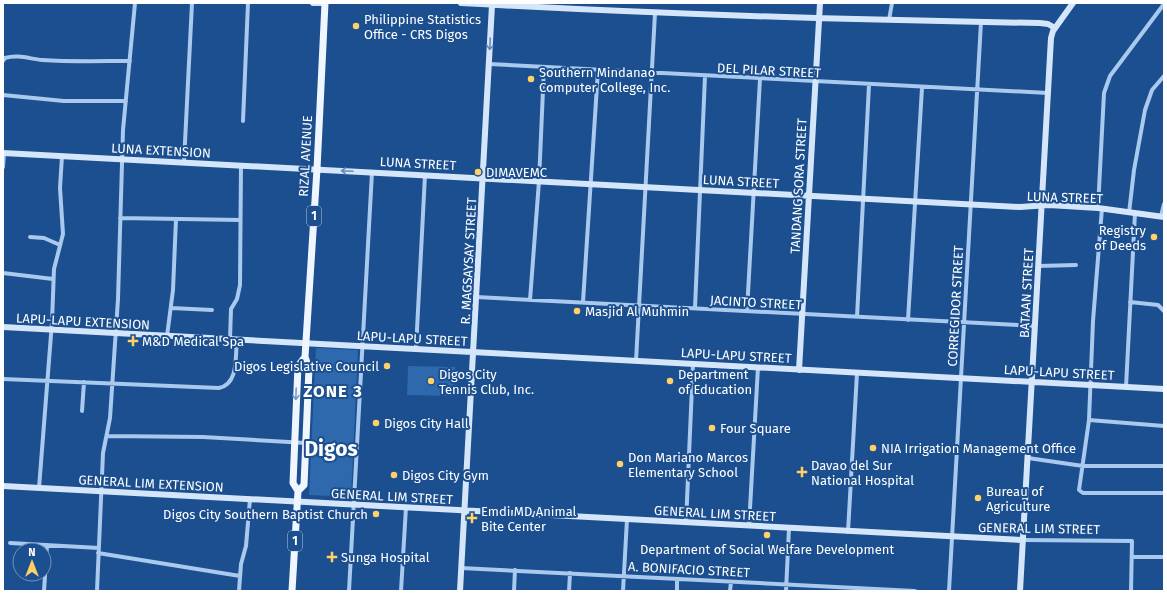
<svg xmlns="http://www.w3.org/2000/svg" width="1167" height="594" font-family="'Fira Sans',sans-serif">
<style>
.green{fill:#2e69ad}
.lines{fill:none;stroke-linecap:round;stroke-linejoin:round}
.street{stroke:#a9c9ee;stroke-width:4}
.secondary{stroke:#d6e6fa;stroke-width:6}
.primary{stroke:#f0f6ff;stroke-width:7}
.oneway{stroke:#668bba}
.oneway2{stroke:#7b9ac1}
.poi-dot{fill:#ffd166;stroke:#1b4f8f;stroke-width:1.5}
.labels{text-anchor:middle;stroke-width:4;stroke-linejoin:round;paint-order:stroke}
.shield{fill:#1b4f8f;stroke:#bbcadd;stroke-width:1}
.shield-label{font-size:12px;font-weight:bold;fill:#fff}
.poi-label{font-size:13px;fill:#fff;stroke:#1b4f8f;text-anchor:start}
.street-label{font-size:13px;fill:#fff;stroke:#1b4f8f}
.district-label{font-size:17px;font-weight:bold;letter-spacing:1px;fill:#fff;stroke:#1b4f8f}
.town-label{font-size:21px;font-weight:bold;fill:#fff;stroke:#1b4f8f}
</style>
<rect width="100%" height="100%" fill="#1b4f8f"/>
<!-- green -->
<path class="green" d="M316,348L358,350L351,497L309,495Z
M408,366L455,367L454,396L407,395Z"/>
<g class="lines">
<!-- street -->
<path class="street" d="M889,20L892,3
M3,61L5,58C18,54 30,59 42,60C71,62 101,61 130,61
M489,64L1048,93
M3,95L64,101H126
M243,121L248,3
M184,162L192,3
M3,167L4,153
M1098,208L1104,93L1110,76L1164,4
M1102,208L1093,321L1089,420L1079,490L1083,493H1164
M1129,213L1134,170L1145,110L1152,90L1164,76
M1161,216L1164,204
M120,218L240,220
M30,237L44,238L60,245
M1038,266L1076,265
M3,273L53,279
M476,297L1035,326
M530,300L539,181L544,67
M583,302L598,70
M1130,302L1158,305L1164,311
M171,308L212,310
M695,308L705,76
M747,311L760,79
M857,317L869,85
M908,320L922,88
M167,336L173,290L176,219
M230,339L231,309L237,299L240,285L241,165
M416,349L425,175
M636,361L655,13
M3,379L219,388C239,384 235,356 237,340
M1126,387L1135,213
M82,411L84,382
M1089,420L1164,426
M108,436L203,437L306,443
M1028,458L1083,466H1164
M39,488L52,322L54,269L63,234L60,188L62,156
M686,523L693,364
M749,526L758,367
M848,532L857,373
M1023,540L1132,541L1131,591
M10,543L99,548
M98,553L240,576
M1132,557H1164
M461,568L915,591
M44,591L47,545
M97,591L103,453L110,418L118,299L123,130L135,3
M239,591L241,564L246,546L250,499
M349,591L372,172
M401,591L406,507
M514,591L515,570
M569,591L570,573
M623,591L627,519
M677,591V579
M730,591L731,582
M786,591L789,528
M949,591L981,22"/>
<!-- secondary -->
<path class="secondary" d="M313,3H325
M461,3C654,14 847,20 1040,23L1048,24L1055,28
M3,153L1020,207L1049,205L1098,208L1164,217
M3,327L1164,389
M799,370L820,3
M3,486L1023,540
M460,591L492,5
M1020,591L1051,38L1053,31L1073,3"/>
<!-- primary -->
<path class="primary" d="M298,491L304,485L309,368L305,357L317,169L325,3
M292,591L298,491L293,483L298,366L305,357"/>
</g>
<!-- one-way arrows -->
<defs><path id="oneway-shaft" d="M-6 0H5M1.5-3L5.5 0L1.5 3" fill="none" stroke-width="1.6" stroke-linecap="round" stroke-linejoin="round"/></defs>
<g class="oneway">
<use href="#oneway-shaft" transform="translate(490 44) rotate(93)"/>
<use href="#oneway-shaft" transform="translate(347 171) rotate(-177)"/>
</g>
<use class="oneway2" href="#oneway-shaft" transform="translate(296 394) rotate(92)"/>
<!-- markers -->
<g class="poi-dot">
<circle cx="356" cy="26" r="4"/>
<circle cx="531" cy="79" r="4"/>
<circle cx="478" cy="172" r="4"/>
<circle cx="1154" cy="237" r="4"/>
<circle cx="577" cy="311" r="4"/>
<path d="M131 335h4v4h4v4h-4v4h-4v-4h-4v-4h4z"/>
<circle cx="387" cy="366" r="4"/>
<circle cx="431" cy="381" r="4"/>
<circle cx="670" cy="381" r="4"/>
<circle cx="376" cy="423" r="4"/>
<circle cx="712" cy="428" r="4"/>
<circle cx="873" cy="448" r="4"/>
<circle cx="620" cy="464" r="4"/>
<path d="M800 466h4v4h4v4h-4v4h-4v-4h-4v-4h4z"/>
<circle cx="394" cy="475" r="4"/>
<circle cx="978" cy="498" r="4"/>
<circle cx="376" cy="514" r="4"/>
<path d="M470 512h4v4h4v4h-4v4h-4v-4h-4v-4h4z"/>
<circle cx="767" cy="535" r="4"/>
<path d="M330 551h4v4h4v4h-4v4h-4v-4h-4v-4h4z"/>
</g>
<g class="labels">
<!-- shield labels -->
<g class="shield">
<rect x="307" y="206" width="14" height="20" rx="3"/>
<rect x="288" y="531" width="14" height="20" rx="3"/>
</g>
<g class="shield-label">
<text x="314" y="220">1</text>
<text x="295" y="545">1</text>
</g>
<!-- poi labels -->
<g class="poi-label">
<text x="364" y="24">Philippine Statistics<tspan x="364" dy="15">Office - CRS Digos</tspan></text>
<text x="539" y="77">Southern Mindanao<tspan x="539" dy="15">Computer College, Inc.</tspan></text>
<text x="486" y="177">DIMAVEMC</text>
<text x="1146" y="235" text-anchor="end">Registry<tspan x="1146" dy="15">of Deeds</tspan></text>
<text x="585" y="316">Masjid Al Muhmin</text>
<text x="142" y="346">M&amp;D Medical Spa</text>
<text x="379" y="371" text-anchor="end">Digos Legislative Council</text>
<text x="439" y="379">Digos City<tspan x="439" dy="15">Tennis Club, Inc.</tspan></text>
<text x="678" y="379">Department<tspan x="678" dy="15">of Education</tspan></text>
<text x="384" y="428">Digos City Hall</text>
<text x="720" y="433">Four Square</text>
<text x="881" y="453">NIA Irrigation Management Office</text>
<text x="628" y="462">Don Mariano Marcos<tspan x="628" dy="15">Elementary School</tspan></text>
<text x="811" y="470">Davao del Sur<tspan x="811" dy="15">National Hospital</tspan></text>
<text x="402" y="480">Digos City Gym</text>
<text x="986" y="496">Bureau of<tspan x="986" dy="15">Agriculture</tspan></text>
<text x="481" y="516">Emdi MD Animal<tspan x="481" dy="15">Bite Center</tspan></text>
<text x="368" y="519" text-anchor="end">Digos City Southern Baptist Church</text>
<text x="767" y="554" text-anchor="middle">Department of Social Welfare Development</text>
<text x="341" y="562">Sunga Hospital</text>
</g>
<!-- street labels -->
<g class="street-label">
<text transform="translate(769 70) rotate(3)" y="5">DEL PILAR STREET</text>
<text transform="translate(161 150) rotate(3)" y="5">LUNA EXTENSION</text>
<text transform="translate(305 156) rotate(-87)" y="5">RIZAL AVENUE</text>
<text transform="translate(418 163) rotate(3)" y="5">LUNA STREET</text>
<text transform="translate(741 181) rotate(3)" y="5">LUNA STREET</text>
<text transform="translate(798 186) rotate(-87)" y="5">TANDANG SORA STREET</text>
<text transform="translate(1065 197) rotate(2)" y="5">LUNA STREET</text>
<text transform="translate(468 261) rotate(-87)" y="5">R. MAGSAYSAY STREET</text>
<text transform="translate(1026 293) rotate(-87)" y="5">BATAAN STREET</text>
<text transform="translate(756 302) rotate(3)" y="5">JACINTO STREET</text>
<text transform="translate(955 306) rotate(-87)" y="5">CORREGIDOR STREET</text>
<text transform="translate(83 321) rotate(3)" y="5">LAPU-LAPU EXTENSION</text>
<text transform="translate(412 338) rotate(3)" y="5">LAPU-LAPU STREET</text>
<text transform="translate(736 355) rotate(3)" y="5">LAPU-LAPU STREET</text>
<text transform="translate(1059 372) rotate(3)" y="5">LAPU-LAPU STREET</text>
<text transform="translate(151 483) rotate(3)" y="5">GENERAL LIM EXTENSION</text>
<text transform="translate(392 496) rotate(3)" y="5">GENERAL LIM STREET</text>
<text transform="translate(715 513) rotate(3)" y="5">GENERAL LIM STREET</text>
<text transform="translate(1039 528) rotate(1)" y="5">GENERAL LIM STREET</text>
<text transform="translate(689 569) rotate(3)" y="5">A. BONIFACIO STREET</text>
</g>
<!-- district labels -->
<g class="district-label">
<text x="333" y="397">ZONE 3</text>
</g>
<!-- town labels -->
<g class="town-label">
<text x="331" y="456">Digos</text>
</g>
</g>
<!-- border -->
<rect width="1167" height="594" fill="none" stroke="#ffffff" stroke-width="8"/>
<!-- north arrow -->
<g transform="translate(32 562)"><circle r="19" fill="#1b4f8f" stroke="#7695bc"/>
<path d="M0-3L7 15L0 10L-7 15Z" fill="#ffd166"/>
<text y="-6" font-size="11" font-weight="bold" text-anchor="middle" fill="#ffffff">N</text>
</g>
</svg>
